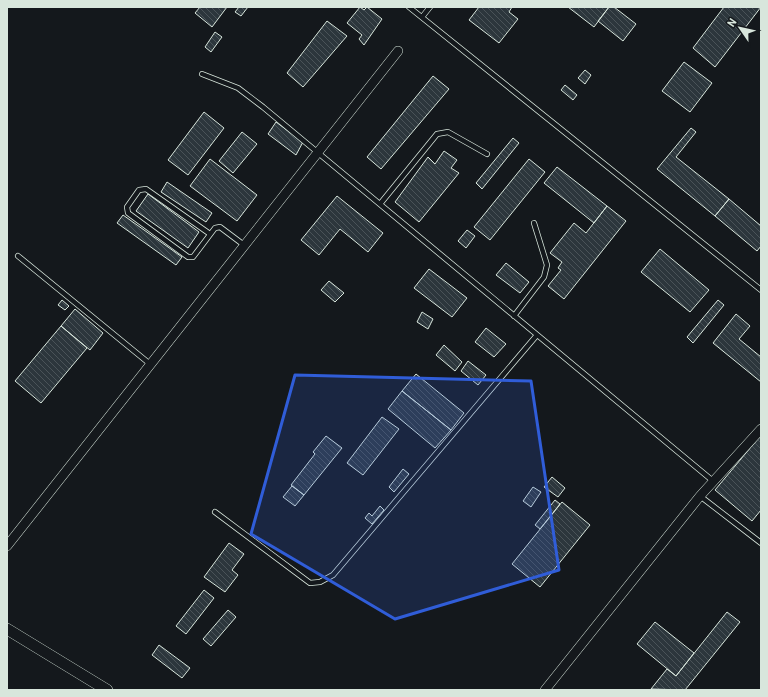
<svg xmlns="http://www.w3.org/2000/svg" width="768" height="697" font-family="Barlow,sans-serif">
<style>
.building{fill:url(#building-back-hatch);stroke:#d8e6dc}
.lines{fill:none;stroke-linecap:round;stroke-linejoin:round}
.service-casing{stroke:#d8e6dc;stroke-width:6}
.minor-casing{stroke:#d8e6dc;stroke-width:10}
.tertiary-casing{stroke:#d8e6dc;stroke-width:12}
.service{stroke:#14181c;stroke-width:4.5}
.minor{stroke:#14181c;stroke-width:9}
.tertiary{stroke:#14181c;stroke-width:11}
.marked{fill:#305dd8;fill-opacity:0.2;stroke:#305dd8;stroke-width:3;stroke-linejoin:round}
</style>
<defs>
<pattern id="building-back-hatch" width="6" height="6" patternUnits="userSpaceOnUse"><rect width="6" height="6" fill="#2c363c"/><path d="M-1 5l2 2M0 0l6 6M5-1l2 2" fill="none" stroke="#4a5358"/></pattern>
</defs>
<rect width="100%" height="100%" fill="#14181c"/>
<!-- building -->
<path class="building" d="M200,7H227L212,27L195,13Z
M239,7H248L241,16L235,12Z
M360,7L364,10L367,7L382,19L364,45L359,39L362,35L347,23Z
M479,7H512L509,12L518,19L499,43L469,20Z
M568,7H609L594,27Z
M609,7H614L636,24L623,41L598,21Z
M724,7H761L715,67L693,48Z
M327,21L347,36L303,87L287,73Z
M215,32L222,37L211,52L205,47Z
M684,62L712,83L690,112L662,91Z
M585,70L591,75L585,84L578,78Z
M433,76L449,89L381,169L367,157Z
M565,85L577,95L573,100L561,90Z
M204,112L224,128L188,175L168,160Z
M276,122L303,142L296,155L268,134Z
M691,128L696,132L676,157L729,199L715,216L657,169Z
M242,132L257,144L233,173L219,161Z
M513,138L519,143L482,189L476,183Z
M444,151L457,160L451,168L459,173L419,222L395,202L428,157L435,164Z
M210,159L257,195L237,221L190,186Z
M529,159L545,172L490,240L474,227Z
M557,167L607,206L594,223L544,183Z
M167,182L212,213L206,222L161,192Z
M148,194L199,232L188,248L136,211Z
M337,196L383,233L368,252L340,229L319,255L301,240Z
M729,199L761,226V246L757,251L715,216Z
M607,206L626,221L564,299L548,286L561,270L558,268L562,262L550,253L574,223L586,233Z
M123,215L182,257L176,265L117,223Z
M467,230L475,236L466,248L458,241Z
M660,249L709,290L690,312L641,272Z
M506,263L529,282L520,293L496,275Z
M429,269L467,298L452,317L414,288Z
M329,281L344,293L335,302L321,290Z
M62,300L69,306L65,310L58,305Z
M718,300L724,305L693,343L687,337Z
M75,309L103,333L90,350L61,326Z
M422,312L433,319L428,329L417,322Z
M736,314L750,326L739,339L761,357V382L713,343Z
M61,326L87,348L41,403L15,381Z
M486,328L506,344L494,357L475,342Z
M444,345L462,362L455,371L436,355Z
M468,361L486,375L478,385L461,371Z
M416,374L464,413L451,430L402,391Z
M402,391L451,430L435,448L388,409Z
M382,417L399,429L363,475L347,463Z
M761,435V510L752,521L715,490Z
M326,436L342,448L304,495L291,485L315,454L313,452Z
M403,469L409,474L394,492L389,487Z
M552,477L565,488L558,497L544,487Z
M292,486L304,495L295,506L283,497Z
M533,487L541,492L531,507L523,501Z
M555,500L560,504L540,529L535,525Z
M562,502L590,525L540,587L512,564Z
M380,506L384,510L372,524L365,518L369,513L372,516Z
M229,543L244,554L232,570L238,575L225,592L204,577Z
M204,590L214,598L186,634L176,626Z
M228,610L236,617L211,646L203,639Z
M727,612L740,622L685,690L651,689L667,669L676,676Z
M655,622L694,653L676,676L637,644Z
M159,645L190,668L182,678L152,655Z"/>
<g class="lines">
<defs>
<path id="service" d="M409,7L761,290
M422,17L430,7
M202,74L238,88L263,107L713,481
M380,204L437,134L448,132L487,154
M210,234L146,189L139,190L127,207L128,213L188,257H193L215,228L220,227L244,245
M18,256L150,364
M514,316L544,277L547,265L534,223
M700,496L761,543
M215,512L310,583L320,582L333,575L537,335"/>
<path id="minor" d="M7,546L398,51
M545,690L700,496L761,429"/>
<path id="tertiary" d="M7,629L107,690"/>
</defs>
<!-- service casing -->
<use href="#service" class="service-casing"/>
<!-- minor casing -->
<use href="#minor" class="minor-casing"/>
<!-- tertiary casing -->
<use href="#tertiary" class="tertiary-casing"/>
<!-- service -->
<use href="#service" class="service"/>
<!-- minor -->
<use href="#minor" class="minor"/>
<!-- tertiary -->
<use href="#tertiary" class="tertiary"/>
</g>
<!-- marked area -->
<path class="marked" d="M295,375L531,381L559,570L395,619L251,534Z"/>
<!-- border -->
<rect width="768" height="697" fill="none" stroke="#d8e6dc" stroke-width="16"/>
<!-- north arrow -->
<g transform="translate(740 28) rotate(304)" stroke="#14181c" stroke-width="3" paint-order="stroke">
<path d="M0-3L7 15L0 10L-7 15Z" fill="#d8e6dc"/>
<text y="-6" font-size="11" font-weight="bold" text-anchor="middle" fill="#d8e6dc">N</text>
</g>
</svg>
